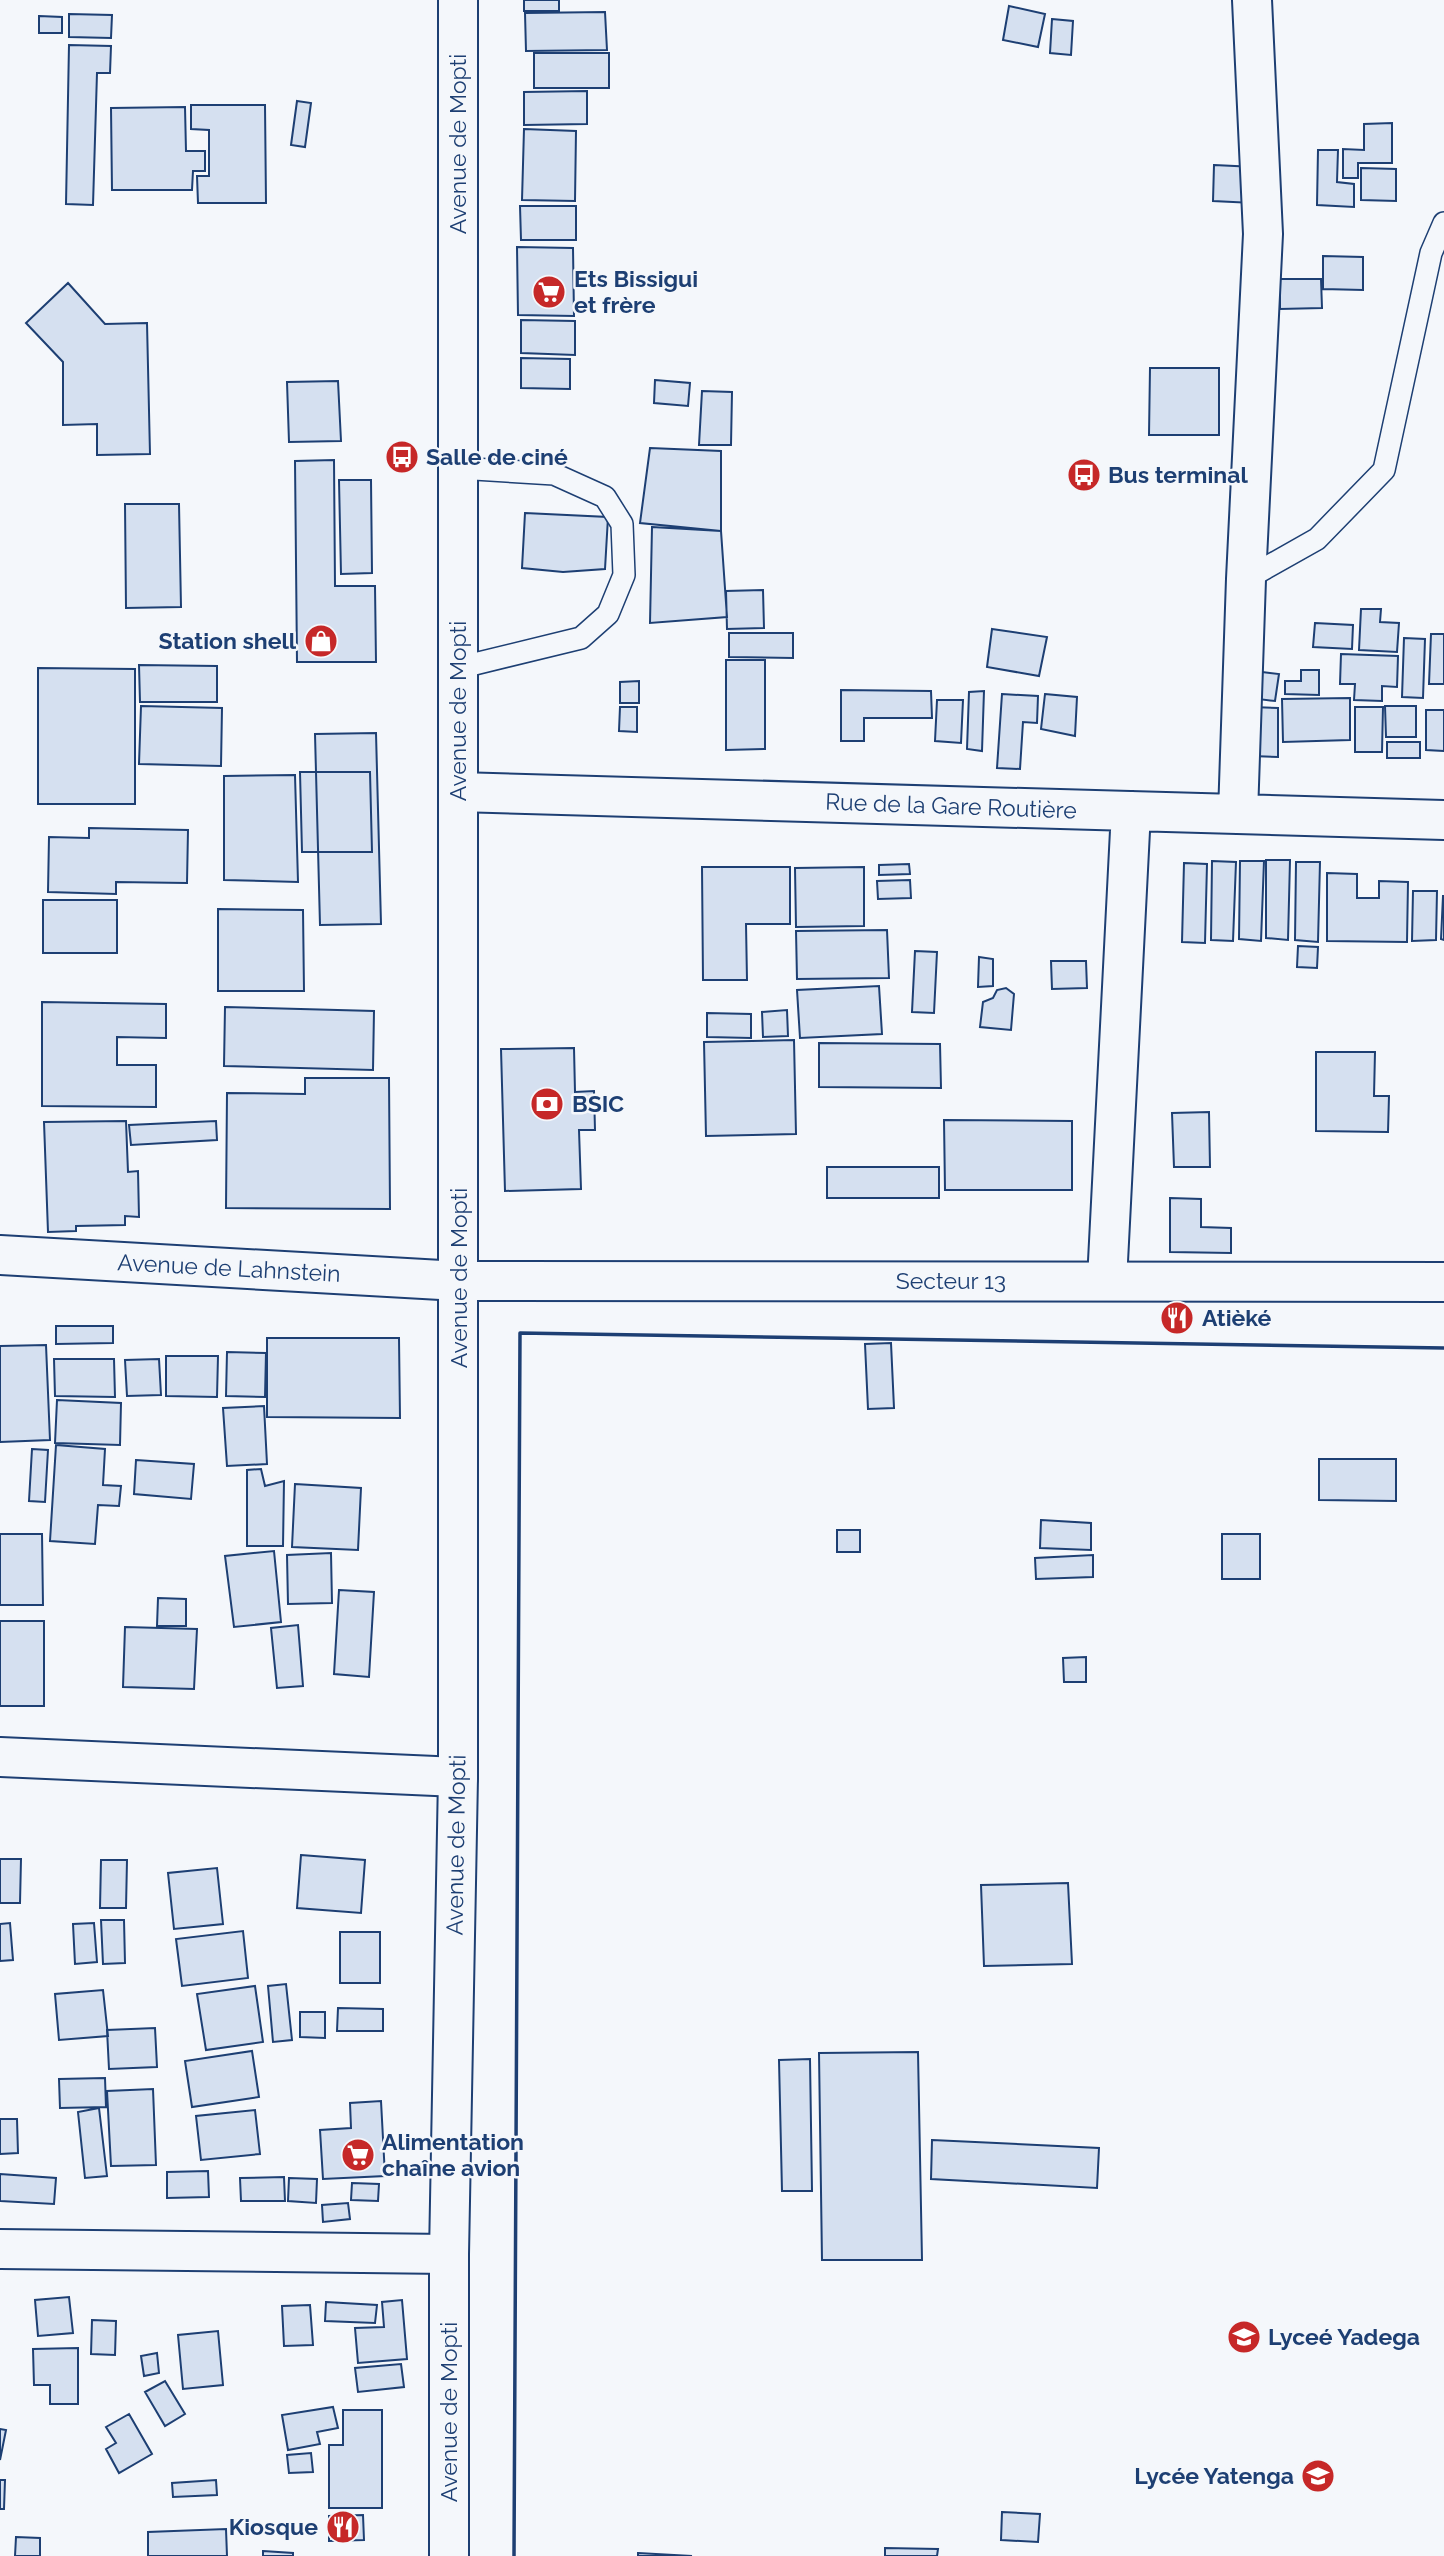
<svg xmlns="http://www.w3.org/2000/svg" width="1444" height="2556" font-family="Raleway,sans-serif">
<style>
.building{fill:#d5e0f0;stroke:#1d3f73;stroke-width:2}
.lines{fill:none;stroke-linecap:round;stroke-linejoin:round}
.service-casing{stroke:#1d3f73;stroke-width:24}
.minor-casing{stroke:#1d3f73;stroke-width:42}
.tertiary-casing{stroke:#1d3f73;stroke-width:42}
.primary-casing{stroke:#1d3f73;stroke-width:42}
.service{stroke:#f4f7fb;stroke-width:21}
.minor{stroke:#f4f7fb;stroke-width:38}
.tertiary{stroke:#f4f7fb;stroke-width:38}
.primary{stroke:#f4f7fb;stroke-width:38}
.wall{stroke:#1d3f73;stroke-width:3.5}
.labels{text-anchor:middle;stroke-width:5;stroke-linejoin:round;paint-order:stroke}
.street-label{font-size:23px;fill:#1d3f73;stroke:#f4f7fb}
.poi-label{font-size:23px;font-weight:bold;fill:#1d3f73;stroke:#f4f7fb;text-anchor:start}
</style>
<rect width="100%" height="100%" fill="#f4f7fb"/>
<!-- building -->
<path class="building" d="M524,0H559V11H524Z
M1009,6L1045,14L1038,47L1003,40Z
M605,12L607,50L526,51L525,13Z
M69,14L112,15L111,38L69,37Z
M39,16L62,17V33H39Z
M1052,19L1073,21L1071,55L1050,53Z
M69,45L111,46L110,73H97L93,205L66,204Z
M534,53H609V88H534Z
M587,91V124L524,125V92Z
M297,101L311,103L305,147L291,145Z
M191,105H265L266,203H198L197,176H209V130L191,129Z
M185,107L186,151H205V171H193L192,190H112L111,108Z
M1392,123V163H1358V178H1343V149L1364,150V124Z
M524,129L576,131L575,201L522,200Z
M1318,150H1338L1337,182L1354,184V207L1317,205Z
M1214,165L1255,167L1253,203L1213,201Z
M1361,168L1396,169V201L1361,200Z
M520,206H576V240H521Z
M517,247L573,248L574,316L518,315Z
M1323,256L1363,257V290L1323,289Z
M1280,279H1321L1322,308L1280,309Z
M68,283L105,324L147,323L150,454L97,455V424L63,425V362L26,323Z
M521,320L575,321V355L521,353Z
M521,358L570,359V389L521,388Z
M1150,368H1219V435H1149Z
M655,380L690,383L688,406L654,403Z
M338,381L341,441L289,442L287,382Z
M702,391L732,392L731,445H699Z
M650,448L721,451V531L640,523Z
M334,460L335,586H375L376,662H297L295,461Z
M339,480H371L372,573L341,574Z
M125,504H179L181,607L126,608Z
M525,513L608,517L605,569L563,572L522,568Z
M652,527L721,531L727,617L650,623Z
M763,590L764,628L727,629L726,591Z
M1361,609H1381L1380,622L1399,623L1397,652L1359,650Z
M1315,623L1353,625L1352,649L1313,647Z
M992,629L1047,637L1039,676L987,667Z
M729,633H793V658L729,657Z
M1431,634H1444V684H1429Z
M1404,638L1425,639L1423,698L1402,697Z
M1341,654L1398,656L1397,687L1382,686V701L1354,700L1355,684H1340Z
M726,660H765V749L726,750Z
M139,665L217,666V702H140Z
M38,668L135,669V804H38Z
M1301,670H1319V695L1285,694V681H1301Z
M1262,672L1279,674L1275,701L1258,699Z
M639,681V703H620V682Z
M841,690L931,691L932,718H864V741H841Z
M984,691L982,751L967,749L969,692Z
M1002,694L1038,696L1037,723L1023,722L1020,769L997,768Z
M1045,694L1077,697L1075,736L1041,729Z
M1350,698V740L1283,742L1282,699Z
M937,700H963L961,743L935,741Z
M141,706L222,708L221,766L139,764Z
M1385,706H1416V737H1386Z
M620,707H637V732L619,731Z
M1252,707L1278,708V757L1252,756Z
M1355,707H1383L1382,752H1355Z
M1426,710H1444V751L1426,750Z
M376,733L381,924L320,925L315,734Z
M1387,742H1420V758H1387Z
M300,772H370L372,852H302Z
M295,775L298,882L224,880V776Z
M89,828L188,830L187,883L116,882V894L48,892L49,837L89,838Z
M1266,860H1290L1288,940L1266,938Z
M1212,861L1236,862L1233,941L1211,940Z
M1240,861H1264L1261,941L1239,939Z
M1296,862H1320L1318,942L1295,940Z
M1184,863L1207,864L1205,943L1182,942Z
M909,864L910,874L879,875V865Z
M702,867H790V924H746L747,980H703Z
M864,867V926L796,927L795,868Z
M1327,873L1357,874V898H1379V881L1408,882L1407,942L1327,941Z
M910,880L911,898L878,899L877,881Z
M1413,891H1437L1436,940L1412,941Z
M1443,896H1444V940L1441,939Z
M43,900H117V953H43Z
M218,909L303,910L304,991H218Z
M887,930L889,978L797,979L796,931Z
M1298,946L1318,947L1317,968L1297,967Z
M915,951L937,952L934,1013L912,1012Z
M979,957L993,959V986L978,987Z
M1051,961H1086L1087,988L1052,989Z
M879,986L882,1034L800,1038L797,990Z
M1006,988L1014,994L1011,1030L980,1027L983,1002L993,998L997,990Z
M42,1002L166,1004V1038L117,1037V1065H156V1107L42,1106Z
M225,1007L374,1011L373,1070L224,1066Z
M787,1010L788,1036L763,1037L762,1012Z
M707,1013L751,1014V1038L707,1037Z
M794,1040L796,1134L706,1136L704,1042Z
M819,1043L940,1044L941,1088L819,1087Z
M574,1048L575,1092L594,1091L595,1130H579L581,1189L505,1191L501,1049Z
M1316,1052H1375L1374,1096H1389L1388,1132L1316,1131Z
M305,1078H389L390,1209L226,1208L227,1093L305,1094Z
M1209,1112L1210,1167H1174L1172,1113Z
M944,1120L1072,1121V1190H945Z
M126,1121L128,1172L138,1171L139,1217L125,1216V1225L76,1226V1231L48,1232L44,1122Z
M216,1121L217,1140L131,1145L129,1125Z
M827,1167H939V1198H827Z
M1170,1198L1201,1199V1227L1231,1228V1253L1170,1252Z
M56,1326H113V1343L56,1344Z
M267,1338H399L400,1418L267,1417Z
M891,1343L894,1408L868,1409L865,1344Z
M46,1345L50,1440L0,1442V1346Z
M227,1352L266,1353L265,1397L226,1396Z
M166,1356H218L217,1397L166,1396Z
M54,1359H114L115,1397L55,1396Z
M159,1359L161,1395L127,1396L125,1360Z
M57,1400L121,1403L120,1445L55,1443Z
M264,1406L267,1464L227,1466L223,1408Z
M56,1445L105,1449L103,1485L121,1486L119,1506L98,1505L95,1544L50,1541Z
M32,1449L48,1450L45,1502L29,1501Z
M1319,1459H1396V1501L1319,1500Z
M136,1460L194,1464L191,1499L134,1494Z
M261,1469L265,1486L284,1481L283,1546H247V1470Z
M295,1484L361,1488L358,1550L292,1547Z
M1041,1520L1091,1523V1550L1040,1548Z
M837,1530H860V1552H837Z
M0,1534H42L43,1605H0Z
M1222,1534H1260V1579H1222Z
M274,1551L281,1622L234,1627L225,1556Z
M331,1553L332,1603L288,1604L287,1555Z
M1093,1555V1577L1036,1579L1035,1558Z
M339,1590L374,1592L369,1677L334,1674Z
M158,1598L186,1599V1626H157Z
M0,1621H44V1706H0Z
M298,1625L303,1686L277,1688L271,1628Z
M125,1627L197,1629L194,1689L123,1687Z
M1086,1657V1682H1064L1063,1658Z
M301,1855L365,1860L361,1913L297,1908Z
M0,1859H21L20,1903H0Z
M101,1860H127L126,1908H100Z
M217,1868L223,1924L174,1929L168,1873Z
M1068,1883L1072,1964L984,1966L981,1885Z
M101,1920H124L125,1963L103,1964Z
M10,1923L13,1960L0,1961V1924Z
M94,1923L97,1962L75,1964L73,1924Z
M243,1931L248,1978L182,1986L176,1939Z
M340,1932H380V1983H340Z
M286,1984L292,2040L273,2042L268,1986Z
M255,1986L263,2042L206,2050L197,1994Z
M103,1990L108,2036L59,2040L55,1994Z
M338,2008L383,2009V2031H337Z
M300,2012H325V2038L300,2037Z
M155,2028L157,2067L109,2069L107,2030Z
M252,2051L259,2097L192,2107L185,2061Z
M918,2052L922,2260H822L819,2053Z
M810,2059L812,2191H782L779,2060Z
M105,2078L106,2107L60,2108L59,2079Z
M153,2089L156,2165L111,2166L107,2091Z
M381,2101L385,2176L323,2179L320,2130L351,2128L350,2103Z
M99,2108L107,2176L85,2178L78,2112Z
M255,2110L260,2154L201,2160L196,2116Z
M0,2119H17L18,2153L0,2154Z
M932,2140L1099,2148L1097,2188L931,2179Z
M208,2171L209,2197L167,2198V2172Z
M0,2174L56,2178L54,2204L0,2201Z
M284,2177L285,2201H241L240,2178Z
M289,2178L317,2179L316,2203L288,2201Z
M352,2183L379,2184L378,2201L351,2200Z
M348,2203L350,2219L323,2222L322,2205Z
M69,2297L73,2333L38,2336L35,2300Z
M402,2300L407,2359L358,2363L355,2328L384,2327L382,2302Z
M326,2302L377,2305L375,2323L325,2321Z
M310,2305L313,2345L284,2346L282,2306Z
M92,2320L116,2321L115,2355L91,2354Z
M218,2331L223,2385L183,2389L178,2335Z
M78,2348V2404H50V2385H34L33,2349Z
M157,2353L159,2373L144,2376L141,2356Z
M401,2364L404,2387L358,2392L355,2368Z
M165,2381L185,2414L165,2426L145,2392Z
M333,2407L338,2428L317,2432L320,2444L288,2450L282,2415Z
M343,2410H382V2508H329V2445H343Z
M129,2414L152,2454L119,2473L106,2449L116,2443L106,2427Z
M0,2429L6,2430L0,2460Z
M311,2453L313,2472L289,2473L287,2455Z
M0,2480H5L4,2509H0Z
M216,2480L217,2495L173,2497L172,2483Z
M1002,2512L1040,2514L1038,2542L1001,2540Z
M363,2515L364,2540L329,2541V2516Z
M226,2529L227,2556H148V2532Z
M16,2537L40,2538V2556H15Z
M885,2548L938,2549L937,2556H885Z
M263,2551L293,2553V2556H263Z
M638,2553L692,2556H638Z"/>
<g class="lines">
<defs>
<path id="service" d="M458,468L554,474L605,497L622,524L624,575L608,614L581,638L458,668
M1246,579L1317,539L1384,470L1431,253L1444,223"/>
<path id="minor" d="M458,792L1444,820
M1238,814L1246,579L1263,234L1252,0
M459,1281L1444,1282
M1107,1281L1131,811
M0,1757L458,1777
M0,2249L449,2254"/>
<path id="tertiary" d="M0,1255L459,1281"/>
<path id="primary" d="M449,2556V2254L458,1777V0"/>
</defs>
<!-- service casing -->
<use href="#service" class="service-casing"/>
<!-- minor casing -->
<use href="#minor" class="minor-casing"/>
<!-- tertiary casing -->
<use href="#tertiary" class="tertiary-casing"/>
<!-- primary casing -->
<use href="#primary" class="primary-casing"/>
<!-- service -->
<use href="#service" class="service"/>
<!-- minor -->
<use href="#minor" class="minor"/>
<!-- tertiary -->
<use href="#tertiary" class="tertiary"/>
<!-- primary -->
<use href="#primary" class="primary"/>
<!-- wall -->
<path class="wall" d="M514,2556L520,1333L1444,1348"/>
</g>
<!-- icons -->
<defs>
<symbol id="supermarket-disc" viewBox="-11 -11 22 22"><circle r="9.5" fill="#c62828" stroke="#f4f7fb"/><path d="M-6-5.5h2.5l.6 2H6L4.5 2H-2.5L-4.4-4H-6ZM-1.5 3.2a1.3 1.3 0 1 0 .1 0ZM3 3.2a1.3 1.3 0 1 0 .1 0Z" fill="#fff"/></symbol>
<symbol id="bus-disc" viewBox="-11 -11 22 22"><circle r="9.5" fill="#c62828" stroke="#f4f7fb"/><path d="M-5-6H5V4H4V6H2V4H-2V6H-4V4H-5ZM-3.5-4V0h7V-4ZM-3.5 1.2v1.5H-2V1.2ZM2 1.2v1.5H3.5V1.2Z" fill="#fff"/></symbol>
<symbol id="shop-disc" viewBox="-11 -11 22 22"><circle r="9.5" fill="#c62828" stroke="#f4f7fb"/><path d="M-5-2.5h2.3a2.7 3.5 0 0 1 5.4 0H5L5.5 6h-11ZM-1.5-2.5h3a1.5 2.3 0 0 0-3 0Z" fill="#fff"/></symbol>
<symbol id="bank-disc" viewBox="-11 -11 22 22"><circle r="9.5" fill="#c62828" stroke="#f4f7fb"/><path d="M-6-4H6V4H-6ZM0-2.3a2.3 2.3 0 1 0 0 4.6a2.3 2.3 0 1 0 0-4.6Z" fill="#fff"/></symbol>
<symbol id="restaurant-disc" viewBox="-11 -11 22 22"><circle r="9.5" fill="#c62828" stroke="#f4f7fb"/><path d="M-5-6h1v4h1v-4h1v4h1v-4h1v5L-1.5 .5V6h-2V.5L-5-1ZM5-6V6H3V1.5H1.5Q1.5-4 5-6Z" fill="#fff"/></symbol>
<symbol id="school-disc" viewBox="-11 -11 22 22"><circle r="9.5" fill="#c62828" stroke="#f4f7fb"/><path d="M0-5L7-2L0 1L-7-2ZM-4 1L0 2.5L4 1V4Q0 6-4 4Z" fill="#fff"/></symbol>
</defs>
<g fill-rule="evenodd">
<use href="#supermarket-disc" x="530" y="273" width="38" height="38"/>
<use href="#bus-disc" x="383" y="438" width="38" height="38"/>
<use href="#bus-disc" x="1065" y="456" width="38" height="38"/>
<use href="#shop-disc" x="302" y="622" width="38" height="38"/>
<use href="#bank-disc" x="528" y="1085" width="38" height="38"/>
<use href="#restaurant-disc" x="1158" y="1299" width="38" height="38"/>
<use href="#supermarket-disc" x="339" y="2136" width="38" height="38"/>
<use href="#school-disc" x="1225" y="2318" width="38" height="38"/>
<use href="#school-disc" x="1299" y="2457" width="38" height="38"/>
<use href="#restaurant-disc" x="324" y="2508" width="38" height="38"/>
</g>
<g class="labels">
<!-- street labels -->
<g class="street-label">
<text transform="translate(458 144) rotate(-90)" y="8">Avenue de Mopti</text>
<text transform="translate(458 711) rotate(-90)" y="8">Avenue de Mopti</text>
<text transform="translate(951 806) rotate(2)" y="8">Rue de la Gare Routière</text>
<text transform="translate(229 1268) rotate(3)" y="8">Avenue de Lahnstein</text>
<text transform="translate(459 1278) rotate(-90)" y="8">Avenue de Mopti</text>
<text x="951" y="1289">Secteur 13</text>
<text transform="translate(456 1845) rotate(-89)" y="8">Avenue de Mopti</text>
<text transform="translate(449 2412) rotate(-90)" y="8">Avenue de Mopti</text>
</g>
<!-- poi labels -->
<g class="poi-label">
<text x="574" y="287">Ets Bissigui<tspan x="574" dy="26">et frère</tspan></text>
<text x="426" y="465">Salle de ciné</text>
<text x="1108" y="483">Bus terminal</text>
<text x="296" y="649" text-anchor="end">Station shell</text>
<text x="572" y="1112">BSIC</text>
<text x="1202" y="1326">Atièké</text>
<text x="382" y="2150">Alimentation<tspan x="382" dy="26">chaîne avion</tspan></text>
<text x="1268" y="2345">Lyceé Yadega</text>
<text x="1294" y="2484" text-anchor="end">Lycée Yatenga</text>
<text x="318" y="2535" text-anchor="end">Kiosque</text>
</g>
</g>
</svg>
